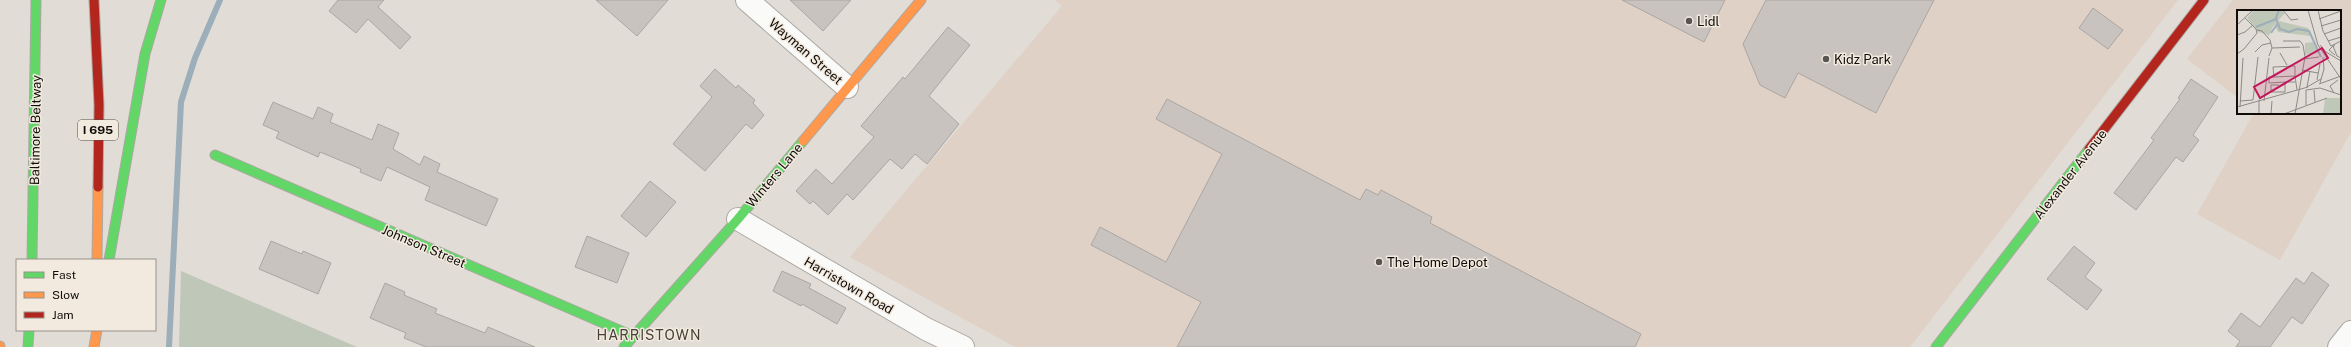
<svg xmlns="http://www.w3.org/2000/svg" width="2351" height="347" font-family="'Public Sans',sans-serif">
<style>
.commercial{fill:#dfd1c6}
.green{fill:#bfc7b8}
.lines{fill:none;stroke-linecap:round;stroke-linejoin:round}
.stream{stroke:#9baeb9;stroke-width:6}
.building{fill:#c8c3bf;stroke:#aba6a3}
.street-casing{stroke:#aca8a3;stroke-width:24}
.fast-casing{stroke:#aca8a3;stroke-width:11}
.slow-casing{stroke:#aca8a3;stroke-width:11}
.jam-casing{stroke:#aca8a3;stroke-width:11}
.street{stroke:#fafaf9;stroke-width:22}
.fast{stroke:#63d668;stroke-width:9}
.slow{stroke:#ff974d;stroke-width:9}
.jam{stroke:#b3261e;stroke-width:9}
.poi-dot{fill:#585551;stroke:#f3eadf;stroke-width:1.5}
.labels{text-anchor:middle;stroke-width:3;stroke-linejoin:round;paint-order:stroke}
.shield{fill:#f3eadf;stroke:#534f49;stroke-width:1}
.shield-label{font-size:12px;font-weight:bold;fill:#0f0c09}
.poi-label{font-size:13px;fill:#0f0c09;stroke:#f3eadf;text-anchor:start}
.street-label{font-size:13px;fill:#0f0c09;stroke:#f3eadf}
.neighbourhood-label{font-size:14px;letter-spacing:1px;fill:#484137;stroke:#f3eadf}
.inset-river{fill:none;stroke:#9baeb9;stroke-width:2}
.inset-road{fill:none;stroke:#8d8984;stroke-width:1}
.view{fill:#c2185b;fill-opacity:0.15;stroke:#c2185b;stroke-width:2}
.inset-edge{fill:none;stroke:#0f0c09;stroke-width:2}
</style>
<rect width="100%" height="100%" fill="#e1dcd6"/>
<!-- commercial -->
<path class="commercial" d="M1055,0H2178L1910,347H1015L850,257L1062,6Z
M2233,0H2351V132L2280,260L2197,214L2254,113H2340V11H2238V98L2187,59Z"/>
<!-- green -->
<path class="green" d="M181,271L357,347H179Z"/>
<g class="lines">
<!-- stream -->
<path class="stream" d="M169,347L181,102L195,58L220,0"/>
</g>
<!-- building -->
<path class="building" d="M338,0H384L378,7L411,37L400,49L368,19L356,33L329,11Z
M596,0H668L637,36Z
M790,0H851L823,31Z
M1622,0H1725L1704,42Z
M1766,0H1934L1876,113L1798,73L1785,98L1760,85L1743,44Z
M2093,8L2123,30L2108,49L2079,28Z
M948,27L970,45L929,96L959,124L927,164L915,154L902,169L890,159L853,200L847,194L828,215L813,201L810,204L796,191L816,169L832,184L874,137L861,126L903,77L905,79Z
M715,69L736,88L738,85L755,100L753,103L764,115L752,129L746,124L705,171L673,144L712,97L700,86Z
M2191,79L2218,97L2193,135L2199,140L2183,162L2176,157L2136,210L2114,193L2154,140L2151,138L2180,99L2178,98Z
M1167,99L1360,200L1366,189L1378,195L1381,190L1432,217L1430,223L1641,334L1635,347H1177L1201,302L1091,245L1100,227L1166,262L1222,154L1156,119Z
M273,102L313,119L318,107L333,114L330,122L372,140L378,124L399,133L393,149L420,165L424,156L440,164L437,172L498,199L486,226L425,200L430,187L387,167L381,181L360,172L361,169L320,152L318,157L276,138L279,132L263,125Z
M650,181L676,202L646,237L621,216Z
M587,236L629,253L617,283L575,267Z
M271,241L302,254L303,251L331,263L318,294L259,269Z
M2074,246L2095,263L2085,277L2102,290L2087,310L2047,279Z
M782,271L811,284L809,288L846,308L837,324L802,304L801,306L773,291Z
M2312,272L2329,285L2302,324L2292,317L2270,347H2236L2240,341L2228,331L2241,313L2260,327L2296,278L2304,284Z
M385,283L405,292L404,295L437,309L435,313L485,333L488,327L535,347H426L404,338L406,333L370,318Z"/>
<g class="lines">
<defs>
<path id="street" d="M747,0L847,87
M738,219L926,329L963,347
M2339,347L2351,332"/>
<path id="fast" d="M215,155L633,336
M32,260L36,0
M109,260L145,54L161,0
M28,347L29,330
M624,347L738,219L803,141
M1936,347L2089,149"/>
<path id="slow" d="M803,141L921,0
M97,260L98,187
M0,346V347
M94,347L97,330"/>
<path id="jam" d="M94,0L99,105L98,187
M2089,149L2204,0"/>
</defs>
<!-- street casing -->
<use href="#street" class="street-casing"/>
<!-- fast casing -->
<use href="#fast" class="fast-casing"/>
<!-- slow casing -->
<use href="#slow" class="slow-casing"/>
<!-- jam casing -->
<use href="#jam" class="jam-casing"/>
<!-- street -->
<use href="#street" class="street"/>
<!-- fast -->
<use href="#fast" class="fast"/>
<!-- slow -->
<use href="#slow" class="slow"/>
<!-- jam -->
<use href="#jam" class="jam"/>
</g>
<!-- markers -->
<g class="poi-dot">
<circle cx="1689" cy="21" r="4"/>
<circle cx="1826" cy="59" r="4"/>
<circle cx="1379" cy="262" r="4"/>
</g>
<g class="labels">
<!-- shield labels -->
<rect class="shield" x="78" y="120" width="40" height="20" rx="3"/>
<g class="shield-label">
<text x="98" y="134">I 695</text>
</g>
<!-- poi labels -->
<g class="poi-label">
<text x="1697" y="26">Lidl</text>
<text x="1834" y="64">Kidz Park</text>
<text x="1387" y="267">The Home Depot</text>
</g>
<!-- street labels -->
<g class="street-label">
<text transform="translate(806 51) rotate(41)" y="5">Wayman Street</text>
<text transform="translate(35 130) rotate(-89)" y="5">Baltimore Beltway</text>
<text transform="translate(2070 174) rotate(-52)" y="5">Alexander Avenue</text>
<text transform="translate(774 175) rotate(-50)" y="5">Winters Lane</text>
<text transform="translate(424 246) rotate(23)" y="5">Johnson Street</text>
<text transform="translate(849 285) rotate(30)" y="5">Harristown Road</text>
</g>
<!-- neighbourhood labels -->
<g class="neighbourhood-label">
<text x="649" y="340">HARRISTOWN</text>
</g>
</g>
<!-- overview -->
<g transform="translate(2237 10)">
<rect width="104" height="104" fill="#e1dcd6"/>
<path d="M17,0H45L48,3L29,24L21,22L10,8ZM76,32L81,43L68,45V33ZM91,88H104V104H86L88,89Z" fill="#bfc7b8"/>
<path d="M19,0H40L38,6L40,13L36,16L32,26L19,17L30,6ZM42,11L71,18L74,26L41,22L38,16H42Z" fill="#bfc7b7"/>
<path class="inset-river" d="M42,0L39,8L43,19L52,22L60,19L72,21L84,47M19,17L39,9M34,23L41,13"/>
<path class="inset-road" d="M46,0L54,10L61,9M71,0L81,35L104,69M81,0L86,21L94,36L104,31M82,9L104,1M0,15L16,0M84,16L104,10M20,20L25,21L33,30L35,38L32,46M87,24L104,18M0,25L8,22L16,15M46,31H63L66,35L68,47L58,104M91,31L104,27M83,35L89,42L104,51M98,35L96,36L100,46L104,48M96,36L92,40L98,45M35,38L63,37M18,42L25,35L34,33M43,43L50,55M0,44L7,39L20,23L19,19L8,8M67,49L82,47M65,60L81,63M58,66V56L36,57L37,67L58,66L60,80M37,67H32V73L48,72M80,70L83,54M83,73L87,59L86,47M82,74L104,66M42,75H34V82H48M70,77L73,61M70,77L84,69M69,80L83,78L104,85M77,80L78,92M48,82V72H58M97,83L93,76L101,70M16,90L21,47M22,90V104M3,91L16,90M27,91L32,48M69,95V80M0,97L71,77M3,97L6,48M34,104L35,91M47,104L90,88"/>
<path class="view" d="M85,38L91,48L23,88L17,77Z"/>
<rect width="104" height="104" class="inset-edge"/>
</g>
<!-- legend -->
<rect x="16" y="259" width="140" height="72" fill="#f3eadf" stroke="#989189"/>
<rect x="24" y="272" width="20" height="6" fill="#63d668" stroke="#989189"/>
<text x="52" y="279" font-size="12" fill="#0f0c09">Fast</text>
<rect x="24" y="292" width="20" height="6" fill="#ff974d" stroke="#989189"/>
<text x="52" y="299" font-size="12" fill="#0f0c09">Slow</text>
<rect x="24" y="312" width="20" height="6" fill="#b3261e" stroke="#989189"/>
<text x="52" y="319" font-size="12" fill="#0f0c09">Jam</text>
</svg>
